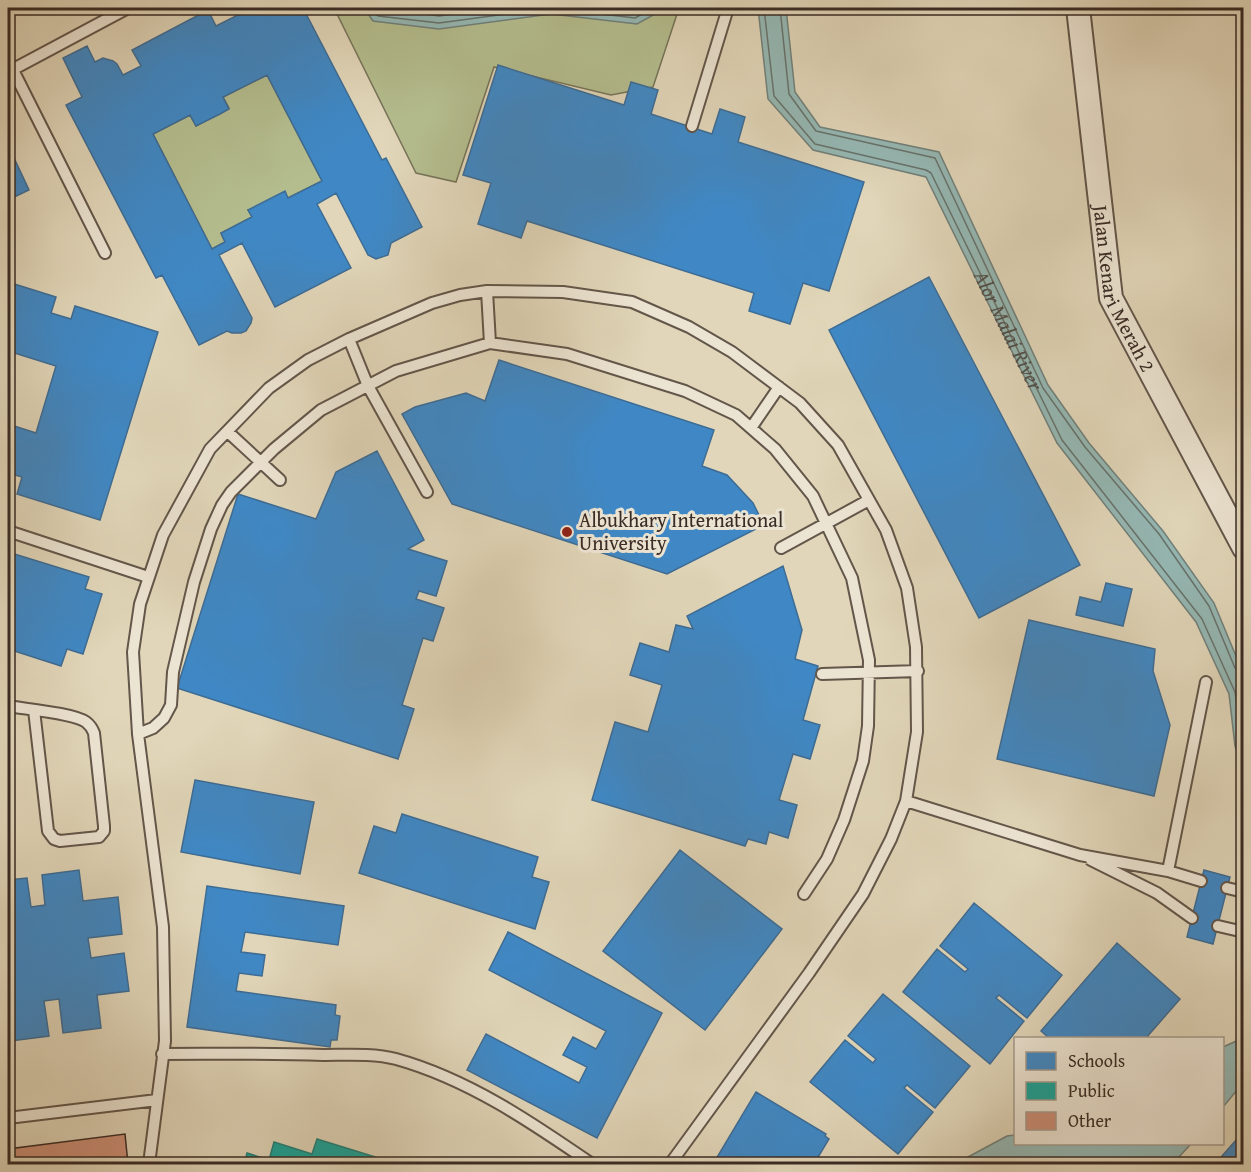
<svg xmlns="http://www.w3.org/2000/svg" width="1251" height="1172" font-family="'Gentium Book Plus',serif">
<style>
.green{fill:#b4bd8e;stroke:#76745a;stroke-width:1.5}
.water{fill:#95b8b4;stroke:#70807b;stroke-width:1.5}
.schools{fill:#3f88c5;stroke:#3d6c95;stroke-width:1.5;fill-rule:evenodd}
.public{fill:#17a398;stroke:#217f76;stroke-width:1.5}
.lines{fill:none;stroke-linecap:round;stroke-linejoin:round}
.shore{stroke:#67726c;stroke-width:1.5}
.building{fill:#cc8f76;stroke:#392b25;stroke-width:1.5}
.service-casing{stroke:#63564a;stroke-width:14}
.minor-casing{stroke:#63564a;stroke-width:26}
.service{stroke:#ece4d2;stroke-width:10}
.minor{stroke:#ece4d2;stroke-width:22}
.poi-dot{fill:#8f2418;stroke:#ece4d2;stroke-width:2}
.labels{text-anchor:middle;stroke-width:6;stroke-linejoin:round;paint-order:stroke}
.street-label{font-size:20px;fill:#392b25;stroke:#ece4d2}
.poi-label{font-size:20px;fill:#392b25;stroke:#ece4d2;text-anchor:start}
.water-label{font-size:21px;font-style:italic;fill:#504e49;stroke:#ece4d2}
</style>
<rect width="100%" height="100%" fill="#e1d6b9"/>
<filter id="stains"><feTurbulence type="fractalNoise" baseFrequency=".00333" numOctaves="4"/><feColorMatrix values="0 0 0 0 .2 0 0 0 0 .09 0 0 0 0 .02 0 0 0 .5 -.17"/></filter>
<radialGradient id="worn" r=".72"><stop offset=".6" stop-color="#630" stop-opacity="0"/><stop offset="1" stop-color="#630" stop-opacity=".3"/></radialGradient>
<!-- green -->
<path class="green" d="M334,8H679L653,87L611,95L494,67L456,182L416,173Z
M267,75L322,181L288,198L248,210L252,217L221,233L225,242L212,249L153,134L190,115L196,126L229,108L223,97Z"/>
<!-- water -->
<path class="water" d="M364,8H659L657,13L637,24L551,14L439,29L373,21Z
M758,8H786L795,92L820,127L939,152L1048,385L1089,443L1163,531L1214,603L1243,673V770L1235,746L1229,694L1196,622L1057,443L926,177L813,150L768,99Z
M1243,1038V1083L1223,1107V1047Z
M1015,1135L1016,1144H1191L1177,1159L1143,1164H955L1007,1136Z"/>
<!-- schools -->
<path class="schools" d="M237,8H303L382,160L386,158L422,227L391,243L388,255L376,259L368,255L336,193L317,204L351,268L275,307L242,243L219,255L252,318L251,323L246,331L241,333H232L227,331L199,345L162,275L156,278L66,105L82,97L63,58L87,46L95,62L103,58L113,61L117,64L123,75L141,66L132,50L208,10L216,26L240,14ZM267,75L322,181L288,198L285,191L248,210L252,217L221,233L225,242L212,249L153,134L190,115L196,126L220,114L229,109L223,97Z
M498,65L624,105L631,82L658,90L651,114L712,134L720,109L745,117L738,142L864,182L829,291L803,283L790,324L749,311L754,293L527,221L521,238L478,224L491,183L463,175Z
M8,145L29,190L8,200Z
M929,277L1080,565L979,618L829,330Z
M8,282L56,297L51,313L71,319L75,306L158,332L100,520L17,494L22,477L8,473V424L36,433L56,366L8,351Z
M499,360L714,430L702,466L727,475L753,503L764,525L667,574L452,504L402,414L415,407L466,393L485,401Z
M377,451L424,540L408,549L447,561L436,596L419,591L416,599L444,608L433,641L423,638L402,705L414,709L398,759L177,688L238,494L316,519L336,472Z
M8,552L89,577L85,589L102,594L83,654L67,649L61,666L8,649Z
M783,566L802,630L795,659L818,666L803,720L820,725L810,759L793,754L779,800L797,805L788,838L769,832L766,844L748,839L745,846L592,800L615,722L648,732L662,685L630,675L640,643L669,652L676,625L693,629L687,616Z
M1106,583L1132,589L1123,626L1076,615L1080,597L1101,602Z
M1029,620L1155,649L1153,671L1170,725L1154,796L997,759Z
M195,780L314,802L300,874L181,852Z
M402,814L538,857L532,877L549,882L535,929L359,873L374,826L396,833Z
M680,850L782,929L705,1030L603,951Z
M79,870L83,901L118,897L122,934L88,938L91,958L124,953L129,991L97,995L101,1028L63,1033L59,999L44,1001L49,1036L11,1041L8,1009V880L27,878L31,907L45,905L42,875Z
M1204,870L1230,877L1213,944L1187,937Z
M207,886L344,906L338,945L245,932L241,952L265,955L262,976L239,973L236,991L336,1005L335,1015L340,1016L337,1040H331L330,1047L187,1027Z
M974,903L1062,975L1027,1018L999,995L996,998L1024,1021L990,1064L903,992L937,949L965,972L968,969L940,946Z
M508,932L662,1013L597,1138L467,1070L486,1034L579,1083L587,1067L563,1055L573,1037L596,1049L606,1031L489,970Z
M1117,943L1180,999L1146,1038H1049L1041,1031Z
M883,994L970,1066L935,1108L907,1085L904,1088L933,1112L898,1154L810,1082L845,1040L873,1063L876,1059L848,1036Z
M756,1092L826,1134L825,1136L829,1139L814,1164H713Z
M1244,1131V1164H1215Z"/>
<!-- public -->
<path class="public" d="M317,1139L398,1164H244L247,1153L269,1160L274,1142L312,1154Z"/>
<g class="lines">
<!-- shore -->
<g class="shore">
<path d="M371,8L378,16L439,23L551,8L635,18L653,8"/>
<path d="M380,8L439,16L497,8"/>
<path id="s1" d="M764,8L774,96L815,144L926,170L931,173L1062,440L1202,619L1235,692L1244,751"/>
<path d="M780,8L789,94L816,131L935,158L1043,388L1085,447L1159,534L1209,606L1235,668L1244,672"/>
</g>
</g>
<!-- building -->
<path class="building" d="M125,1134L128,1164H8V1149Z"/>
<g class="lines">
<defs>
<path id="service" d="M13,70L105,253
M8,72L128,8
M692,126L728,8
M487,291L490,343
M349,339L368,386L427,492
M751,428L779,387
M228,432L280,480
M8,531L148,577
M781,548L869,500
M822,674L918,671
M8,706C24,709 74,713 86,722C90,725 92,728 94,733L104,826V831L99,837L60,841L54,839L48,831L34,710
M138,734L153,728L164,718L171,705L173,672L194,582L211,529L222,505L231,492L274,449L321,410L396,371L490,343L567,354L685,391L736,415L775,449L813,496L852,578L869,660L868,726L863,761L844,820L827,859L804,894
M906,801L1080,855L1168,871L1201,881
M1091,860L1157,893L1192,918
M1168,871L1206,682
M1227,888L1244,892
M1218,926L1244,932
M162,1054C216,1054 269,1053 323,1055C346,1055 373,1053 396,1059C468,1079 531,1122 592,1164
M8,1118L157,1100
M149,1164L165,1041L163,927L138,734L133,652L140,604L163,535L210,449L269,388L308,360L349,339L432,303L460,295L487,291L563,292L632,302L689,327L732,352L800,403L838,445L886,530L907,588L916,647L917,732L906,801L891,839L863,894L809,973L670,1164"/>
<g id="minor">
<path id="s2" d="M1078,8L1111,298L1244,548"/>
</g>
</defs>
<!-- service casing -->
<use href="#service" class="service-casing"/>
<!-- minor casing -->
<use href="#minor" class="minor-casing"/>
<!-- service -->
<use href="#service" class="service"/>
<!-- minor -->
<use href="#minor" class="minor"/>
</g>
<!-- markers -->
<circle class="poi-dot" cx="567" cy="532" r="6"/>
<g class="labels">
<!-- street labels -->
<g class="street-label">
<text dy="7" stroke="none"><textPath href="#s2" startOffset="286">Jalan Kenari Merah 2</textPath></text>
</g>
<!-- poi labels -->
<g class="poi-label">
<text x="579" y="527">Albukhary International<tspan x="579" dy="23">University</tspan></text>
</g>
<!-- water labels -->
<g class="water-label">
<text dy="7" stroke="none"><textPath href="#s1" startOffset="447">Alor Malai River</textPath></text>
</g>
</g>
<!-- margin -->
<rect width="1251" height="1172" fill="none" stroke="#e1d6b9" stroke-width="30"/>
<rect x="9" y="9" width="1233" height="1154" fill="none" stroke="#392b25" stroke-width="3"/>
<rect x="15" y="15" width="1221" height="1142" fill="none" stroke="#392b25" stroke-width="1.5"/>
<!-- legend -->
<rect x="1014" y="1037" width="210" height="108" fill="#ece4d2" stroke="#a49a8d" stroke-width="1.5"/>
<rect x="1026" y="1052" width="30" height="18" fill="#3f88c5" stroke="#a49a8d" stroke-width="1.5"/>
<text x="1068" y="1067" font-size="18" fill="#392b25">Schools</text>
<rect x="1026" y="1082" width="30" height="18" fill="#17a398" stroke="#a49a8d" stroke-width="1.5"/>
<text x="1068" y="1097" font-size="18" fill="#392b25">Public</text>
<rect x="1026" y="1112" width="30" height="18" fill="#cc8f76" stroke="#a49a8d" stroke-width="1.5"/>
<text x="1068" y="1127" font-size="18" fill="#392b25">Other</text>
<rect width="100%" height="100%" filter="url(#stains)"/>
<rect width="100%" height="100%" fill="url(#worn)"/>
</svg>
